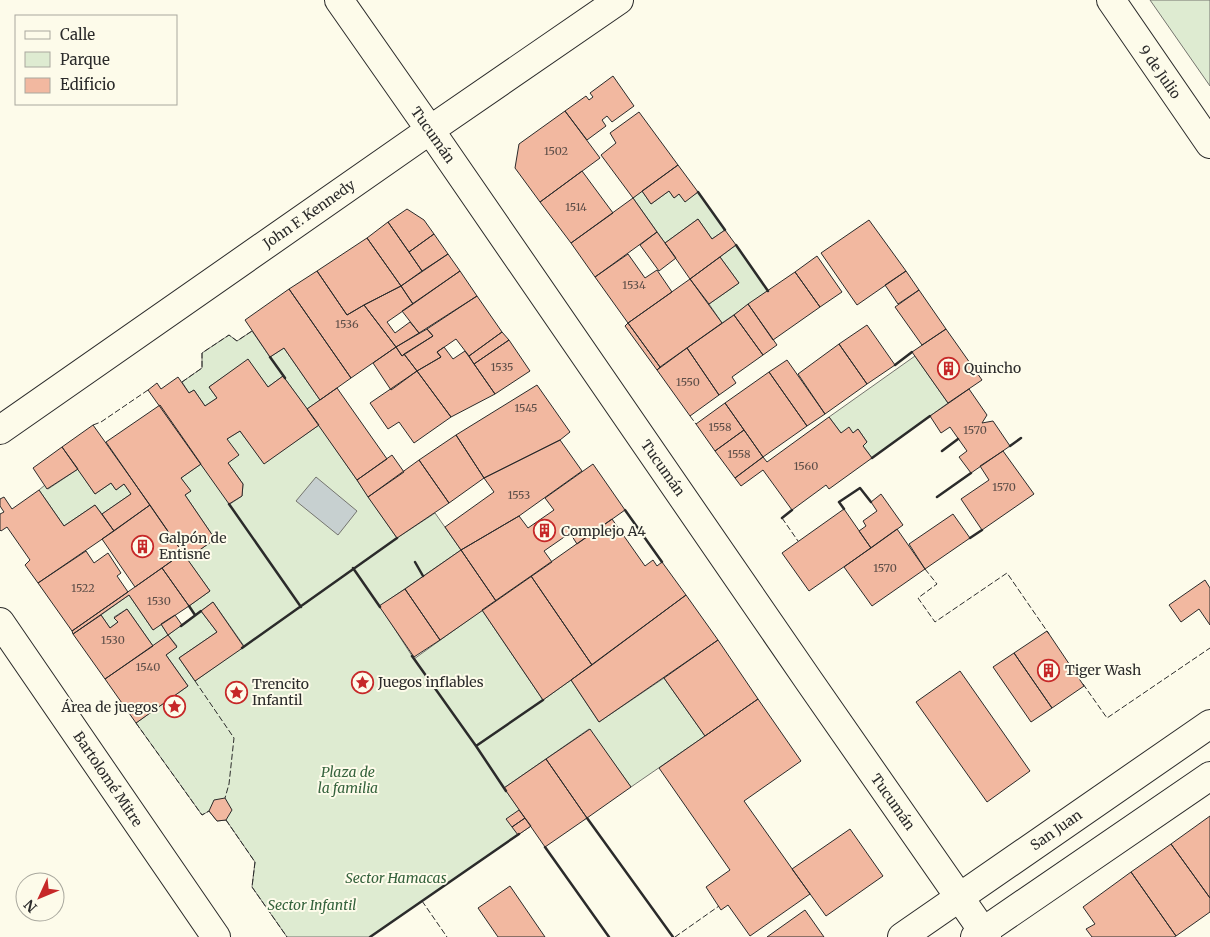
<svg xmlns="http://www.w3.org/2000/svg" width="1210" height="937" font-family="Merriweather,serif">
<style>
.green{fill:#deebd1;stroke:#74746e;fill-rule:evenodd}
.water{fill:#c7d0d0;stroke:#74746e}
.building{fill:#f2b8a0;stroke:#2b2b2b}
.lines{fill:none;stroke-linecap:round;stroke-linejoin:round}
.minor-casing{stroke:#2b2b2b;stroke-width:30}
.major-casing{stroke:#2b2b2b;stroke-width:30}
.minor{stroke:#fdfbea;stroke-width:28}
.major{stroke:#fdfbea;stroke-width:28}
.fence{stroke:#2b2b2b;stroke-width:1;stroke-dasharray:6 2.5;stroke-linecap:butt}
.wall{stroke:#2b2b2b;stroke-width:2.5}
.labels{text-anchor:middle;stroke-width:4;stroke-linejoin:round;paint-order:stroke}
.number-label{font-size:11px;fill:#5d4e48}
.street-label{font-size:14px;fill:#2b2b2b;stroke:#fdfbea}
.poi-label{font-size:14px;fill:#2b2b2b;stroke:#fdfbea;text-anchor:start}
.park-label{font-size:14px;font-style:italic;fill:#34623c;stroke:#fdfbea}
</style>
<rect width="100%" height="100%" fill="#fdfbea"/>
<!-- green -->
<path class="green" d="M1150,0H1210V86Z
M642,191L651,204L669,191L674,198L679,194L685,201L698,192L725,230L712,239L698,219L665,243L633,198Z
M736,245L768,291L722,323L709,304L739,283L720,257Z
M252,331L270,357L284,348L320,400L307,409L283,376L268,387L248,360L209,387L217,398L205,406L194,390L189,393L182,382L202,368V353L229,335L237,341Z
M915,356L948,403L872,458L863,446L867,442L858,429L853,433H841L829,417Z
M319,425L397,538L435,513L461,550L380,606L414,659L482,610L543,700L571,680L599,722L664,678L705,736L631,787L589,729L504,788L531,826L370,937H287L252,887L255,862L226,820L217,821L209,811L202,815L136,723L188,686L166,655L177,646L168,635L153,646L127,609L114,617L118,622L110,628L101,615L129,595L153,630L161,624L168,635L195,615L189,606L210,591L187,559L215,539L185,495L190,491L181,478L201,464L230,504L242,496L243,484L228,463L227,439L240,431L264,463ZM213,602L244,646L195,681L179,658L217,632L201,611Z
M78,469L95,494L111,483L116,490L124,484L131,494L102,514L95,505L64,526L39,490L45,485L48,489Z"/>
<!-- water -->
<path class="water" d="M316,477L357,511L338,535L296,501Z"/>
<!-- building -->
<path class="building" d="M613,76L634,106L612,122L607,116L602,120L606,126L587,140L565,111L586,96L589,100L593,97L590,93Z
M565,111L600,158L540,202L515,168L519,144Z
M639,112L678,165L633,198L601,155L616,143L610,133Z
M678,165L698,192L685,202L679,194L674,198L669,191L651,204L642,191Z
M582,171L613,213L571,243L540,202Z
M633,198L657,232L595,277L571,243Z
M407,209L424,220L434,234L409,252L388,222Z
M698,219L712,239L725,230L736,245L690,279L665,243Z
M869,220L906,271L857,305L821,253Z
M388,222L422,271L401,286L367,238Z
M657,232L676,258L659,271L640,245Z
M434,234L448,254L422,271L409,252Z
M367,238L401,286L364,305L347,315L317,271Z
M448,254L460,271L413,304L401,286Z
M628,254L645,278L657,270L672,292L628,323L595,277Z
M817,256L842,292L820,307L795,272Z
M720,257L739,283L709,304L690,279Z
M317,271L347,315L364,305L396,347L351,378L289,289Z
M460,271L477,296L419,333L402,311Z
M906,271L919,290L898,304L885,285Z
M795,272L820,307L773,340L748,304Z
M690,279L722,323L660,367L628,323Z
M401,286L413,304L387,322L395,333L410,322L419,333L396,347L364,305Z
M289,289L351,378L320,400L284,348L270,357L245,320Z
M919,290L946,329L922,345L895,307Z
M477,296L502,332L469,356L456,339L437,352L441,357L417,371L404,354L433,336L427,329Z
M748,304L777,345L763,355L734,315Z
M734,315L763,355L732,377L736,383L719,395L687,348Z
M628,323L660,367L657,370L625,326Z
M867,325L895,365L867,384L839,344Z
M427,329L433,336L402,356L396,347Z
M946,329L982,380L948,403L912,352Z
M502,332L509,340L474,364L469,356Z
M509,340L530,371L495,394L474,364Z
M839,344L867,384L825,414L798,374Z
M396,347L402,356L404,354L417,371L391,390L373,363Z
M444,347L453,359L465,351L495,394L451,417L417,371L441,357L437,352Z
M687,348L719,395L690,416L657,370Z
M248,359L268,387L283,376L319,425L264,464L240,431L227,439L239,455L228,463L243,484L242,496L229,504L148,390L157,383L161,389L178,377L189,393L194,390L205,406L217,398L209,387Z
M787,360L825,414L807,426L769,372Z
M417,371L451,417L414,443L399,422L388,429L370,403Z
M769,372L807,426L763,457L725,403Z
M537,385L570,432L560,440L484,478L456,435Z
M337,388L387,459L357,480L307,409Z
M969,389L987,415L982,423L993,421L1010,446L971,473L959,457L967,451L950,427L941,433L930,416Z
M725,403L744,430L715,451L696,424Z
M160,405L201,464L181,478L191,491L185,495L215,539L187,559L106,442Z
M829,417L841,433L849,427L853,433L858,429L867,442L863,446L872,458L829,489L826,485L792,510L763,470L741,486L735,478L763,457L767,462Z
M93,425L150,505L114,531L102,514L131,494L124,484L116,490L111,483L95,494L62,447Z
M744,430L763,457L735,478L715,451Z
M456,435L484,478L449,503L419,460Z
M560,440L582,471L519,516L461,550L445,527L494,492L484,478Z
M62,447L78,469L47,489L33,468Z
M1003,451L1034,494L982,530L961,499L989,480L980,466Z
M392,455L404,472L368,497L357,480Z
M419,460L449,503L397,538L368,497Z
M593,464L625,510L577,544L570,533L544,551L552,562L496,601L461,550L519,516L528,528L554,510L545,498Z
M39,490L64,526L95,505L114,531L38,583L25,565L30,560L7,527L1,531L0,530V514L4,512L0,506V499L4,497L12,509Z
M881,494L903,525L871,548L859,531L866,526L863,521L877,511L871,502Z
M150,505L183,553L135,587L102,539Z
M844,509L871,548L809,591L782,553Z
M953,514L970,538L925,569L909,544Z
M612,519L645,566L653,560L657,566L662,562L686,595L592,665L531,576Z
M897,529L925,569L872,606L844,567Z
M461,550L496,601L440,640L405,589Z
M86,551L94,563L108,553L121,573L117,576L128,592L72,631L38,583Z
M183,553L210,591L189,606L162,568Z
M162,568L189,606L153,630L129,595L73,634L72,631Z
M531,576L592,665L543,700L482,610Z
M1205,580L1210,588V625L1199,609L1181,622L1169,605Z
M405,589L440,640L414,657L379,606Z
M686,595L718,640L599,722L571,680Z
M213,602L244,647L195,681L179,658L217,632L201,611Z
M127,609L153,646L105,679L73,634L101,615L110,628L118,622L114,618Z
M175,615L182,625L168,635L161,624Z
M1047,631L1084,686L1052,708L1014,653Z
M168,635L177,647L166,655L188,686L136,723L105,679Z
M718,640L758,699L705,736L664,678Z
M1014,653L1052,708L1031,722L993,667Z
M960,671L1030,771L987,802L916,702Z
M758,699L801,761L744,801L810,894L750,936L728,905L721,910L706,887L730,870L659,768Z
M590,729L631,787L587,818L546,759Z
M546,759L587,818L545,847L504,788Z
M225,798L232,810L226,820L217,821L209,811L214,800Z
M519,810L525,818L512,827L506,819Z
M1210,816V898L1171,844Z
M525,818L531,826L518,835L512,827Z
M850,829L883,876L826,916L792,869Z
M1171,844L1210,898V912L1176,936L1131,872Z
M1131,872L1176,936L1174,937H1092L1086,929L1095,924L1083,907Z
M510,886L545,937H498L478,908Z
M805,910L824,937H767Z"/>
<g class="lines">
<defs>
<path id="minor" d="M339,0L430,130L809,681L987,937
M0,430L430,130L619,0
M0,622L216,937"/>
<path id="major" d="M1111,0L1210,144
M902,937L1210,724
M975,937L1210,776"/>
</defs>
<!-- minor casing -->
<use href="#minor" class="minor-casing"/>
<!-- major casing -->
<use href="#major" class="major-casing"/>
<!-- minor -->
<use href="#minor" class="minor"/>
<!-- major -->
<use href="#major" class="major"/>
<!-- fence -->
<path class="fence" d="M182,382L202,368V353L229,335L237,341L252,331
M690,416L696,424
M93,425L101,422L148,390
M782,518L798,541
M925,569L937,584L918,598L935,622L1007,573L1049,634
M195,681L234,738L229,784L225,798
M1083,684L1107,718L1210,648
M136,723L202,815L209,811
M226,820L255,862L252,887L287,937
M422,901L447,937
M675,937L719,906"/>
<!-- wall -->
<path class="wall" d="M698,192L725,230
M736,245L768,291
M270,357L285,378
M895,365L912,352
M1010,446L1021,438
M942,451L958,439
M872,458L930,416
M937,497L971,473
M229,504L301,607
M844,509L839,502L860,488L871,502
M625,510L662,562
M782,518L792,510
M970,538L982,530
M415,562L423,576
M353,568L380,607
M189,606L195,615
M181,626L201,611
M242,648L397,538
M412,656L476,746L506,791
M476,746L543,700
M587,818L673,937
M545,847L609,937
M370,937L519,834"/>
</g>
<!-- icons -->
<defs>
<symbol id="building-ring" viewBox="-11 -11 22 22"><circle r="9.5" fill="#fdfbea" stroke="#c62828" stroke-width="1.5"/><path d="M-4-6H4V6H1V3H-1V6H-4ZM-2.5-4.3h1.7v1.8h-1.7ZM.8-4.3h1.7v1.8H.8ZM-2.5-1h1.7V.8h-1.7ZM.8-1h1.7V.8H.8Z" fill="#c62828"/></symbol>
<symbol id="sight-ring" viewBox="-11 -11 22 22"><circle r="9.5" fill="#fdfbea" stroke="#c62828" stroke-width="1.5"/><path d="M0-6L1.8-2.2L6-1.7L2.9 1.2L3.7 5.4L0 3.3L-3.7 5.4L-2.9 1.2L-6-1.7L-1.8-2.2Z" fill="#c62828"/></symbol>
</defs>
<g fill-rule="evenodd">
<use href="#building-ring" x="936" y="356" width="25" height="25"/>
<use href="#building-ring" x="532" y="518" width="25" height="25"/>
<use href="#building-ring" x="130" y="534" width="25" height="25"/>
<use href="#building-ring" x="1036" y="658" width="25" height="25"/>
<use href="#sight-ring" x="350" y="670" width="25" height="25"/>
<use href="#sight-ring" x="224" y="680" width="25" height="25"/>
<use href="#sight-ring" x="162" y="694" width="25" height="25"/>
</g>
<g class="labels">
<!-- number labels -->
<g class="number-label">
<text x="556" y="155">1502</text>
<text x="576" y="211">1514</text>
<text x="634" y="289">1534</text>
<text x="347" y="328">1536</text>
<text x="502" y="371">1535</text>
<text x="688" y="386">1550</text>
<text x="526" y="412">1545</text>
<text x="720" y="431">1558</text>
<text x="975" y="434">1570</text>
<text x="739" y="458">1558</text>
<text x="806" y="470">1560</text>
<text x="1004" y="491">1570</text>
<text x="519" y="499">1553</text>
<text x="885" y="572">1570</text>
<text x="83" y="592">1522</text>
<text x="159" y="605">1530</text>
<text x="113" y="644">1530</text>
<text x="148" y="671">1540</text>
</g>
<!-- street labels -->
<g class="street-label">
<text transform="translate(1160 72) rotate(55)" y="5">9 de Julio</text>
<text transform="translate(433 135) rotate(55)" y="5">Tucumán</text>
<text transform="translate(309 214) rotate(-35)" y="5">John F. Kennedy</text>
<text transform="translate(663 468) rotate(55)" y="5">Tucumán</text>
<text transform="translate(108 779) rotate(56)" y="5">Bartolomé Mitre</text>
<text transform="translate(893 802) rotate(55)" y="5">Tucumán</text>
<text transform="translate(1056 830) rotate(-35)" y="5">San Juan</text>
</g>
<!-- poi labels -->
<g class="poi-label">
<text x="964" y="373">Quincho</text>
<text x="561" y="536">Complejo A4</text>
<text x="159" y="543">Galpón de<tspan x="159" dy="16">Entisne</tspan></text>
<text x="1065" y="675">Tiger Wash</text>
<text x="378" y="687">Juegos inflables</text>
<text x="252" y="689">Trencito<tspan x="252" dy="16">Infantil</tspan></text>
<text x="158" y="712" text-anchor="end">Área de juegos</text>
</g>
<!-- park labels -->
<g class="park-label">
<text x="348" y="777">Plaza de<tspan x="348" dy="16">la familia</tspan></text>
<text x="396" y="883">Sector Hamacas</text>
<text x="312" y="910">Sector Infantil</text>
</g>
</g>
<!-- legend -->
<rect x="15" y="15" width="162" height="90" fill="#fdfbea" stroke="#a9a89e"/>
<rect x="25" y="31" width="25" height="8" fill="#fdfbea" stroke="#a9a89e"/>
<text x="60" y="40" font-size="15" fill="#2b2b2b">Calle</text>
<rect x="25" y="52" width="25" height="15" fill="#deebd1" stroke="#a9a89e"/>
<text x="60" y="65" font-size="15" fill="#2b2b2b">Parque</text>
<rect x="25" y="78" width="25" height="15" fill="#f2b8a0" stroke="#a9a89e"/>
<text x="60" y="90" font-size="15" fill="#2b2b2b">Edificio</text>
<!-- north arrow -->
<g transform="translate(40 897) rotate(226)"><circle r="24" fill="#fdfbea" stroke="#a9a89e"/>
<path d="M0-4L9 19L0 12L-9 19Z" fill="#c62828"/>
<text y="-8" font-size="14" font-weight="bold" text-anchor="middle" fill="#2b2b2b">N</text>
</g>
</svg>
